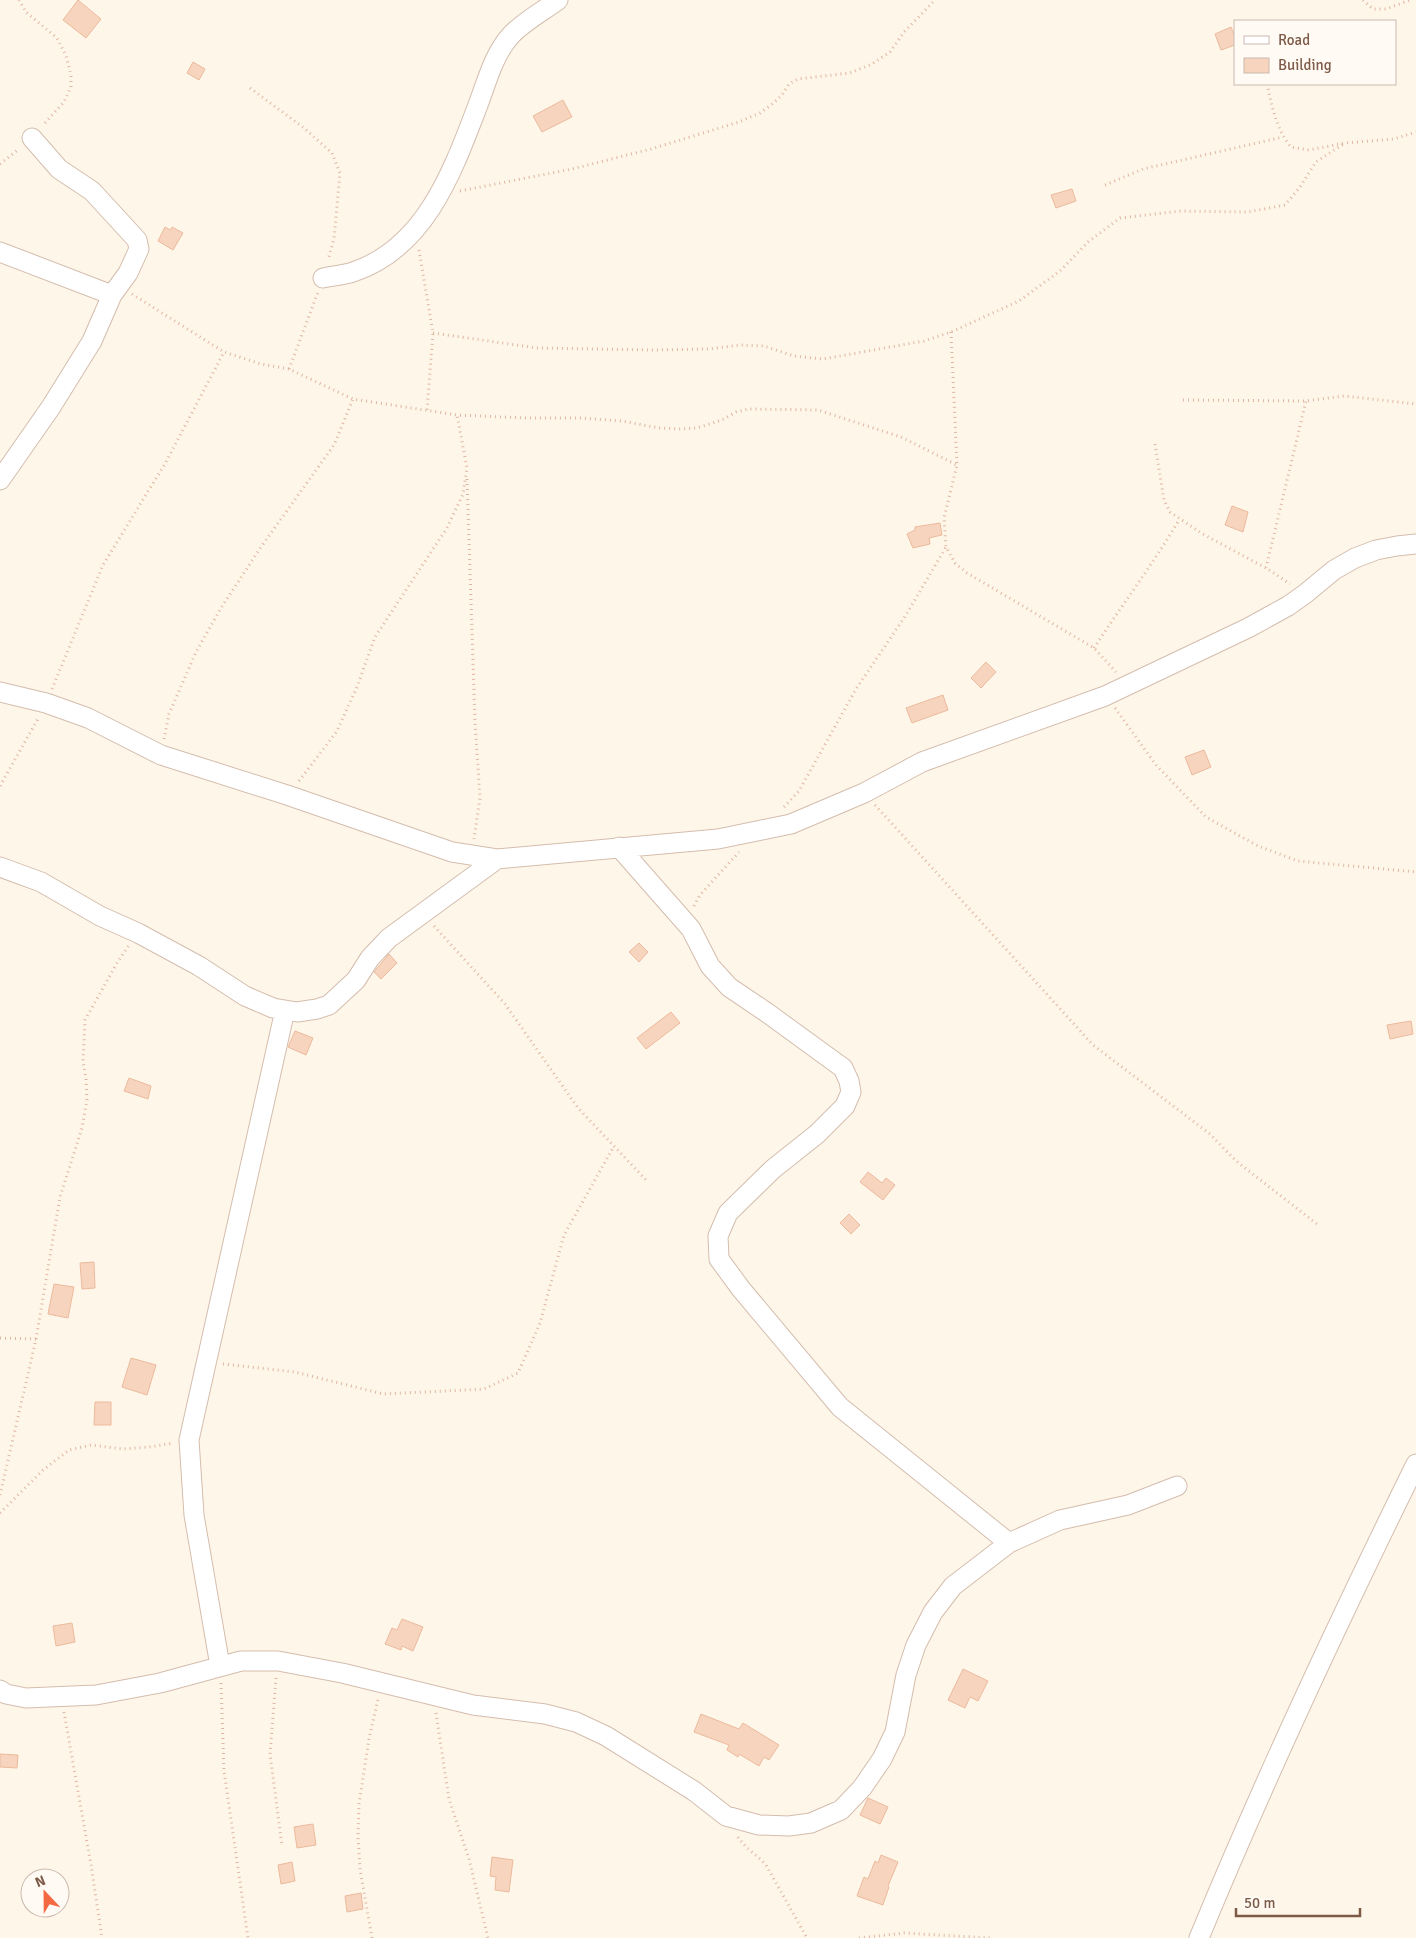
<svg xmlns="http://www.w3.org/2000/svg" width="1416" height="1938" font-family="Signika,sans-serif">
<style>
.building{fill:#f7d4be;stroke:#ecba9c}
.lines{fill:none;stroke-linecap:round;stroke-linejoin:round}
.minor-casing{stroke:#d4bdad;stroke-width:21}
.path{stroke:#deb7a0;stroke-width:3;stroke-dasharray:1 4;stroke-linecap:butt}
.minor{stroke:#fff;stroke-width:19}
</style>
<rect width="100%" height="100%" fill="#fff6ea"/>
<!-- building -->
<path class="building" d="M78,0L101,19L86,38L63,20Z
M1231,27L1235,37V45L1221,50L1215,34Z
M193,62L205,69L199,80L187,73Z
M563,100L572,117L542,132L533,116Z
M1072,189L1076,201L1056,208L1051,195Z
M165,227L170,230L172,227L183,233L173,250L158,241Z
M1232,506L1248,512L1243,532L1225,525Z
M940,523L942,535L929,538L930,544L913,548L907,534L915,530V527Z
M986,662L996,672L981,688L971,678Z
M943,695L948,710L912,723L906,708Z
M1204,750L1211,767L1192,775L1185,757Z
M639,943L648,952L639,962L629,952Z
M389,954L397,963L381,979L374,972Z
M671,1012L680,1023L646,1049L637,1038Z
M1411,1021L1413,1034L1390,1039L1387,1025Z
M295,1031L313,1038L306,1055L288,1047Z
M129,1078L151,1086L148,1099L124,1091Z
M868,1172L882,1183L886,1178L895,1185L883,1200L860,1182Z
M849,1214L860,1225L851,1234L840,1223Z
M94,1262L95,1288L82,1289L80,1263Z
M54,1284L74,1287L68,1318L48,1314Z
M131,1358L156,1365L147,1395L122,1387Z
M95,1402H111V1425H94Z
M402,1619L423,1627L413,1651L402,1646L401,1650L385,1644L392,1628L397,1630Z
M72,1623L75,1642L56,1646L53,1626Z
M963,1669L988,1681L978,1701L970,1697L965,1708L948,1700Z
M701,1714L739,1729L743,1723L779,1745L769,1760L764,1757L759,1766L739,1754L738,1757L727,1750L729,1745L694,1732Z
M0,1754L18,1755L17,1768L0,1767Z
M868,1798L888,1807L880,1824L860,1815Z
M313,1824L316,1845L297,1848L294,1827Z
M881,1855L898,1862L888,1886L889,1887L883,1905L857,1896L864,1877L868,1879L875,1861L878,1863Z
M492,1857L513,1860L509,1892L495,1890L496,1877L490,1876Z
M292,1862L295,1881L281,1884L278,1865Z
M361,1893L363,1909L347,1912L345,1896Z"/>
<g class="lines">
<defs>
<path id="minor" d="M0,252L112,295
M323,278C333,276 344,275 353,272C426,248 453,170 478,105C487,81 494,53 512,34C525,21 543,11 558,0
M0,480L51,407L92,341L112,295L128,273L139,249L137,240L92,191L59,169L32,138
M0,692L46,703L88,718L161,755L287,795L452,852L497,859L718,839L791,824L864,793L922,762L1105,696L1248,628L1288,606L1305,594L1334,570L1355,558L1376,550L1397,546L1416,544
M619,847L691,929L710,966L729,987L766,1012L843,1068L849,1081L851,1092L845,1106L817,1134L773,1169L728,1213L718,1236L719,1259L741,1289L840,1407L1009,1543
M0,867L41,882L100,916L138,933L199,966L245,996L273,1008L297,1012L317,1009L329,1005L356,980L370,958L389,938L497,859
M220,1666L194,1515L189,1440L285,1010
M0,1690L6,1694L26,1698L96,1695L160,1683L241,1661H278L342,1673L473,1705L545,1714L576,1722L606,1736L694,1791L726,1816L759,1825L789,1826L811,1823L841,1810L862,1788L882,1759L895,1732L906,1675L916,1645L933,1612L953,1586L1009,1543L1060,1520L1128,1505L1177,1486
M1199,1938C1265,1778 1339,1620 1416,1464"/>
</defs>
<!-- minor casing -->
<use href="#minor" class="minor-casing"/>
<!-- path -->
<path class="path" d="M19,0L26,12L57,38L66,56L71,75V87L64,102L43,125
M1363,0L1373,9H1386L1410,0
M1267,84C1272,106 1276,129 1291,147L1309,150L1345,143L1394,139L1416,132
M250,88L304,128L332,153L340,173L334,239L328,260
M0,164L19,149
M1105,185L1143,169L1283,137
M460,191L572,169L651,149L739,122L760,113L771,105L782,95L789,84L798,79L850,73L872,64L890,52L904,32L935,0
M419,250L433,333L427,410
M132,294L224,352L261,364L289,369L353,399L457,415L525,418H580L622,421L659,428L678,429L697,428L722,420L736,412L749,409L818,410L901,437L957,465
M951,332L957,465L944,518L946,547L955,563L967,573L1094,648L1116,672
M433,333L537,348L654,350L708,349L740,345L764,346L794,356L823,359L924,341L951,332L1019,301L1060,271L1088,242L1120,218L1181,211L1248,212L1285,205L1300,187L1316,162L1345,143
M289,369L318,292
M1183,400L1306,401L1344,396L1416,404
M1155,444L1164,500L1170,512L1201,533L1266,568L1290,584
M467,479L475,722L480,798L474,839
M1266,568L1306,401
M1094,648C1122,605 1153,564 1179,520
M52,689L103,565L166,462L224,352
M1115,708L1156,765L1206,817L1258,846L1298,861L1416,872
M164,739L169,714L196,652L221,608L261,547L334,445L353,399
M299,781L337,731L357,687L375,637L447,528L463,494L467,468L457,415
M0,786L39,717
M875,805L1093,1045L1210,1134L1236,1161L1317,1224
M784,807L799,791L856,689L906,615L946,547
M694,906L700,895L739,852
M434,926L505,1004L578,1108L647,1181
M0,1338L36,1339
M223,1364L295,1372L383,1394L484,1389L518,1373L540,1323L564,1235L614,1146
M0,1495L36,1339L60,1197L82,1128L87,1099L86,1079L83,1061L85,1020L117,963L129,945
M0,1513L43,1470L69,1450L91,1445L123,1449L149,1447L174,1443
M276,1678L270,1754L282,1846
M221,1683L224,1771L248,1938
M64,1712L91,1865L102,1938
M436,1713L449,1799L469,1859L488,1938
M738,1837C745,1848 757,1855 766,1865L807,1938
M372,1938L360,1869L358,1836L359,1804L369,1739L378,1699
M859,1938L904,1933L991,1938"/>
<!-- minor -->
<use href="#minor" class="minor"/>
</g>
<!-- legend -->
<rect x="1234" y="20" width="162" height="65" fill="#fffaf3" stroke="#cbbaaf"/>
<rect x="1244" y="36" width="25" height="8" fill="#ffffff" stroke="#cbbaaf"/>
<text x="1278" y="45" font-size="15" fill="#7e5b49">Road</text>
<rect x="1244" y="58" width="25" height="15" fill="#f7d4be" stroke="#cbbaaf"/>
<text x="1278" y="70" font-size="15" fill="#7e5b49">Building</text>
<!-- north arrow -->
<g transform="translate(45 1893) rotate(338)"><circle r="24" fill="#fffaf3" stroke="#cbbaaf"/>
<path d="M0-4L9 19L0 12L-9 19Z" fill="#f56942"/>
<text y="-8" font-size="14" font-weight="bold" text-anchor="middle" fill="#7e5b49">N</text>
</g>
<!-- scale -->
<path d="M1236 1908v8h124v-8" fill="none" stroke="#7e5b49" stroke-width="2.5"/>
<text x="1244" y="1908" font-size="15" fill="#7e5b49" stroke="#fffaf3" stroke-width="4" paint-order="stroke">50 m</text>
</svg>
